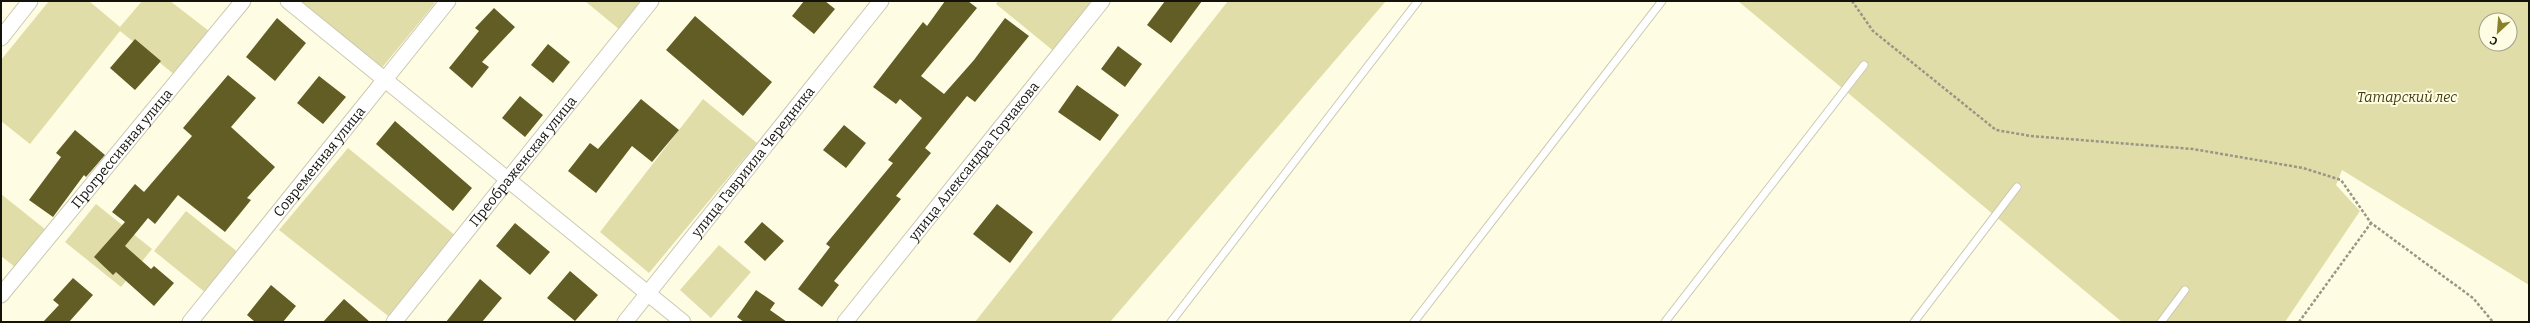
<svg xmlns="http://www.w3.org/2000/svg" width="2530" height="323" font-family="Bitter,serif">
<style>
.green{fill:#e1dda9;fill-rule:evenodd}
.building{fill:#625d25}
.lines{fill:none;stroke-linecap:round;stroke-linejoin:round}
.lane-casing{stroke:#cbc9b1;stroke-width:9}
.street-casing{stroke:#cbc9b1;stroke-width:17}
.path{stroke:#989685;stroke-width:2.5;stroke-dasharray:3 2;stroke-linecap:butt}
.lane{stroke:#fff;stroke-width:7}
.street{stroke:#fff;stroke-width:15}
.labels{text-anchor:middle;stroke-width:4;stroke-linejoin:round;paint-order:stroke}
.park-label{font-size:14px;font-style:italic;fill:#423e11;stroke:#fefce3}
.street-label{font-size:14px;fill:#14130b;stroke:#fefce3}
</style>
<rect width="100%" height="100%" fill="#fefce3"/>
<!-- green -->
<path class="green" d="M49,1H89L120,27L142,1H170L209,31L175,75L120,31L30,144L1,121V60Z
M298,1H433L435,3L381,69Z
M585,1H642L620,30Z
M998,1H1094L1056,53L996,4Z
M1228,1H1386L1110,322H975Z
M1738,1H2529V285L2342,170L2336,185L2360,211L2285,322H2122ZM2486,20H2510V44H2486Z
M703,99L757,143L649,273L600,232Z
M348,148L456,236L392,319L279,230Z
M1,194L51,234L20,271L1,256Z
M96,204L152,249L121,287L65,242Z
M186,211L239,253L206,293L154,251Z
M719,245L751,272L711,318L680,290Z"/>
<!-- building -->
<path class="building" d="M804,1H825L835,9L814,34L792,16Z
M945,1H968L977,8L921,76L944,94L974,60L1005,18L1029,36L975,102L967,96L925,148L931,153L896,196L901,199L834,281L839,285L822,307L798,289L830,247L826,244L893,163L888,160L922,118L900,99L896,104L873,87L923,22L927,26Z
M1165,1H1202L1171,43L1147,25Z
M494,8L515,27L482,62L489,67L472,88L449,68L479,31L475,28Z
M695,16L772,82L743,116L666,50Z
M277,18L306,43L275,81L246,57Z
M135,39L161,61L135,90L110,68Z
M548,44L570,62L553,83L531,65Z
M1118,46L1142,64L1125,87L1101,69Z
M228,75L256,98L231,127L275,167L247,198L251,200L225,232L178,195L155,224L148,218L125,246L151,269L154,266L174,283L154,306L116,272L113,275L94,257L125,222L112,212L135,184L144,192L192,136L183,128Z
M319,76L346,97L323,124L297,103Z
M1077,85L1119,115L1100,141L1058,112Z
M520,96L543,115L525,137L502,118Z
M641,99L679,130L652,162L632,146L596,193L568,171L590,143L598,149Z
M395,121L472,188L453,211L376,144Z
M844,125L866,143L846,168L823,150Z
M75,130L105,155L86,177L84,175L53,217L29,200L61,157L56,153Z
M997,204L1033,232L1010,263L973,234Z
M762,222L784,241L765,261L744,242Z
M515,223L550,252L530,275L496,246Z
M570,271L598,295L575,321L547,298Z
M73,278L93,295L69,322H43L59,305L53,300Z
M480,279L502,298L482,322H446Z
M271,285L296,306L283,322H255L247,315Z
M756,290L775,303L770,310L787,322H744L737,317Z
M344,299L370,322H323Z"/>
<g class="lines">
<defs>
<path id="lane" d="M1171,322L1418,1
M1414,322L1662,1
M1665,322L1864,65
M1914,322L2017,187
M2161,322L2185,290"/>
<g id="street">
<path d="M288,1L683,322"/>
<path d="M1,38L30,1"/>
<path id="s1" d="M1,295L243,1"/>
<path id="s2" d="M190,322L448,1"/>
<path id="s3" d="M394,322L651,1"/>
<path id="s4" d="M625,322L881,1"/>
<path id="s5" d="M845,322L1102,1"/>
</g>
</defs>
<!-- lane casing -->
<use href="#lane" class="lane-casing"/>
<!-- street casing -->
<use href="#street" class="street-casing"/>
<!-- path -->
<path class="path" d="M1852,1L1873,31L1996,130L2031,136L2193,149L2303,168L2341,180L2371,223L2473,298L2493,322
M2299,322L2371,223"/>
<!-- lane -->
<use href="#lane" class="lane"/>
<!-- street -->
<use href="#street" class="street"/>
</g>
<g class="labels">
<!-- park labels -->
<g class="park-label">
<text x="2407" y="102">Татарский лес</text>
</g>
<!-- street labels -->
<g class="street-label">
<text dy="5" stroke="none"><textPath href="#s1" startOffset="190">Прогрессивная улица</textPath></text>
<text dy="5" stroke="none"><textPath href="#s2" startOffset="206">Современная улица</textPath></text>
<text dy="5" stroke="none"><textPath href="#s3" startOffset="206">Преображенская улица</textPath></text>
<text dy="5" stroke="none"><textPath href="#s4" startOffset="205">улица Гавриила Чередника</textPath></text>
<text dy="5" stroke="none"><textPath href="#s5" startOffset="206">улица Александра Горчакова</textPath></text>
</g>
</g>
<!-- border -->
<rect width="2530" height="323" fill="none" stroke="#14130b" stroke-width="4"/>
<!-- north arrow -->
<g transform="translate(2498 32) rotate(206)"><circle r="19" fill="#fefce3" stroke="#a09f8d"/>
<path d="M0-3L7 15L0 10L-7 15Z" fill="#898128"/>
<text y="-6" font-size="11" font-weight="bold" text-anchor="middle" fill="#14130b">С</text>
</g>
</svg>
